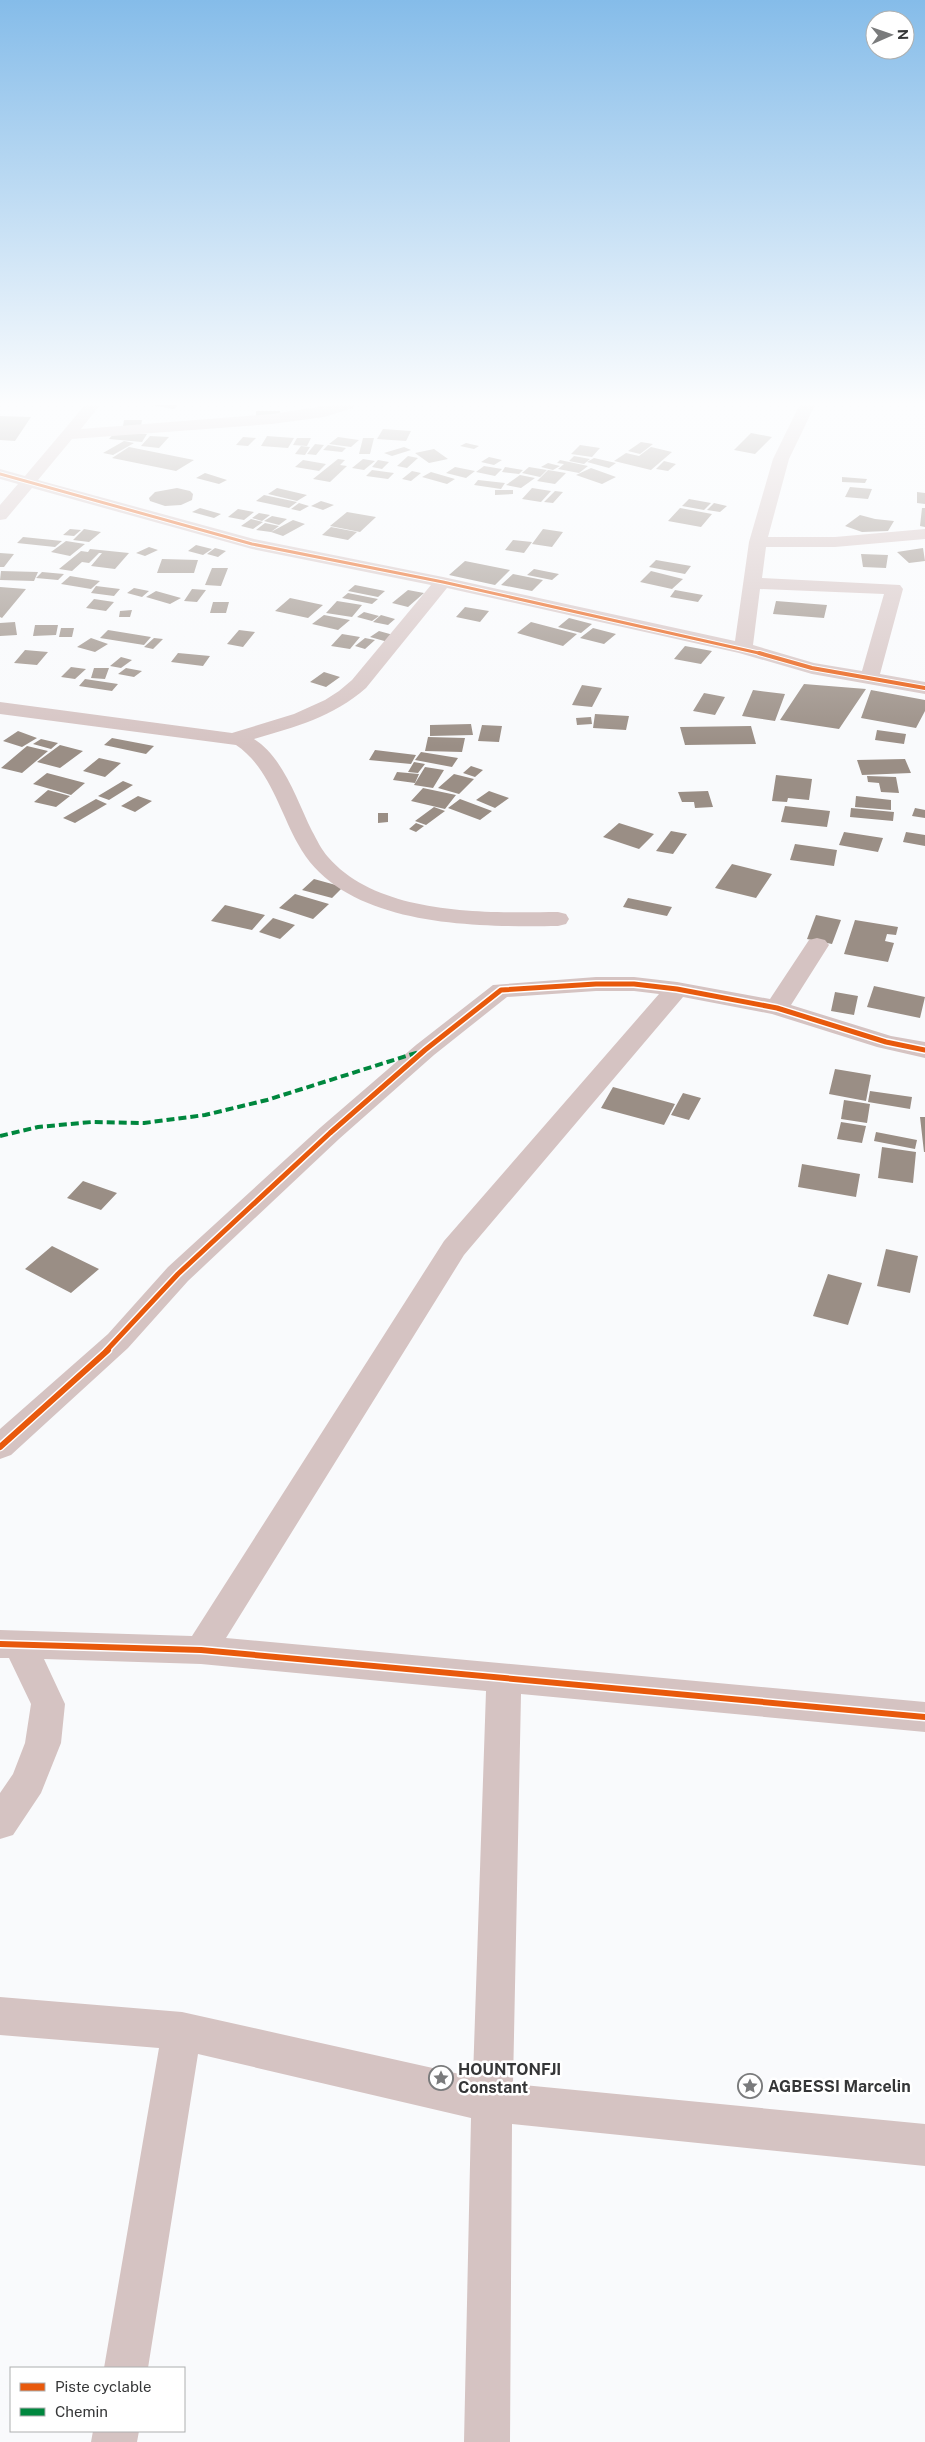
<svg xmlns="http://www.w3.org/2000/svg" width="925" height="2442" font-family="'Public Sans',sans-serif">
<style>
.building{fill:#9a8e85}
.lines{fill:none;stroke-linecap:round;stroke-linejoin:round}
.minor{fill:#d5c3c2;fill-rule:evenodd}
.quiet{stroke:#00873e;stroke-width:4;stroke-dasharray:8 4;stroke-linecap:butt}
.cycleway-far3-casing{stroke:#fff;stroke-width:5}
.cycleway-far2-casing{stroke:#fff;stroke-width:6}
.cycleway-far1-casing{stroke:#fff;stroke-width:8}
.cycleway-casing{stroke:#fff;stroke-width:9}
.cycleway-far3{stroke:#e8590c;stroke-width:3}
.cycleway-far2{stroke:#e8590c;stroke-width:4}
.cycleway-far1{stroke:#e8590c;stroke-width:5}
.cycleway{stroke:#e8590c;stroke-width:6}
.labels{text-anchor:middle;stroke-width:5;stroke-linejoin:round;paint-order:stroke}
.near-poi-label{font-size:16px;font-weight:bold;fill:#353637;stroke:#fff;text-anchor:start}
</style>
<rect width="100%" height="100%" fill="#f9fafc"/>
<!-- building -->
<path class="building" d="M150,405H178L174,409Z
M256,411H280V416H256Z
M0,416L31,417L15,441L0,440Z
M124,420H142L141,426H123Z
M383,429L411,431L406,441L377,439Z
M115,432L147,434L142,442L109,439Z
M751,433L772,437L755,454L734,450Z
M150,436L169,437L159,448L141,446Z
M267,436L294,438L288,448L261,446Z
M243,437L256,438L248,446L236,445Z
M338,437L359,440L351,447L329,444Z
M297,438H311L307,446L293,445Z
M363,438H374L370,454H359Z
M124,441L134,443L113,455L103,453Z
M641,442L653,444L640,454L628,451Z
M466,443L479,446L474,449L460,446Z
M315,444L324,445L316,455L307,454Z
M328,445L346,448L342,452L323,450Z
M580,445L600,448L592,457L571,454Z
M301,446L310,447L305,455L295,454Z
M129,447L194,460L176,471L112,458Z
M404,447L411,450L392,456L384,453Z
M651,447L672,452L651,470L614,461L626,453L639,456Z
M434,449L448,459L429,463L415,453Z
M408,456L418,458L407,468L397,466Z
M574,456L590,459L584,464L569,461Z
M489,457L502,460L494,465L481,462Z
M594,458L616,463L609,468L587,462Z
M338,459L345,460L340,465L347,466L330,482L313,479Z
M363,459L375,461L364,470L352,468Z
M303,460L326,464L319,471L295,467Z
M378,460L389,462L382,469L372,467Z
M560,460L588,466L579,473L558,469L564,464L557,463Z
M664,461L676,464L668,471L656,469Z
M548,463L560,466L553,470L541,467Z
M484,466L502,469L495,476L476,472Z
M455,467L475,471L466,478L446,473Z
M505,467L523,470L519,474L502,472Z
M529,467L547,470L540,477L522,473Z
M591,468L616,477L602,484L576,475Z
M372,470L394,473L388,479L366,476Z
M548,470L566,473L555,484L537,481Z
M412,471L421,473L411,481L402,479Z
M431,472L455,479L447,484L422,477Z
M205,473L227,480L219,484L196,478Z
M520,475L535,478L521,488L506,485Z
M842,477L867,479L865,483L842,482Z
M478,480L505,483L501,489L474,485Z
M850,487L872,489L868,499L845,497Z
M177,488L190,491L193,494L192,500L181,505L165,506L150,501L149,498L155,492Z
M277,488L307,495L297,501L268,494Z
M532,488L551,491L541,502L522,499Z
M495,490H513V494L495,495Z
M555,491L563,492L553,503L544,502Z
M917,492L925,493V504L917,503Z
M264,495L297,502L289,508L256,501Z
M689,499L711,503L704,510L682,506Z
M321,501L334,505L323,510L311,506Z
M299,503L309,506L300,511L291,509Z
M714,503L727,506L720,512L707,510Z
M200,508L221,514L214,518L192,512Z
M680,508L712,514L701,527L668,521Z
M922,508H925V527L920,526Z
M238,509L254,512L244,520L228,517Z
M347,512L376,517L360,532L330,526Z
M259,513L270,515L262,521L252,518Z
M860,515L875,519L894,521L888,531L862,532L845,526Z
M272,516L287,519L279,525L264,521Z
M251,519L263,522L253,529L241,526Z
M293,520L305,524L283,536L271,532Z
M265,523L279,526L271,532L256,530Z
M331,527L357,532L348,540L322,535Z
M70,529L81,530L74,536L63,535Z
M84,529L101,532L89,542L73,540Z
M543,529L563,532L552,547L532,544Z
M23,537L62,541L55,547L17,543Z
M513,540L532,542L524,553L505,550Z
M66,541L85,544L70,556L51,552Z
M196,545L212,549L203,555L188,551Z
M149,547L158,550L145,556L136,553Z
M215,548L226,551L218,557L207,554Z
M923,548L925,561L909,563L897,552Z
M90,549L129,553L115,569L91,566L102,553H99L89,563L82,562L72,571L59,569L81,551L88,552Z
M0,553L14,554L4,567H0Z
M861,554L888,555L886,568L863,567Z
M162,559L198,560L194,573H157Z
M656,560L691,566L685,574L649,567Z
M465,561L510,570L495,585L449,575Z
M212,568H228L221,586L205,585Z
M534,569L559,574L552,580L527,575Z
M1,571L38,572L34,581L0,580Z
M651,571L683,579L672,589L640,582Z
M42,572L64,574L58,580L36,578Z
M513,574L543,580L532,591L501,585Z
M70,576L100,581L91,589L61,584Z
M355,585L385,591L378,597L348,591Z
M96,586L120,589L114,596L91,593Z
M0,587L26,589L2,618L0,617Z
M134,588L149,591L142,597L127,593Z
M192,589L206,590L197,602L184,601Z
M408,590L424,593L408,607L392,603Z
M675,590L703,595L698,602L670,597Z
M156,591L181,598L170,604L146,597Z
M348,593L378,599L372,604L342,598Z
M290,598L323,605L308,618L275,611Z
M94,599L114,602L106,611L86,608Z
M337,601L362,605L352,617L326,613Z
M776,601L827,605L824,618L773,614Z
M213,602H229L226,613H210Z
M465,607L489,611L480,622L456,617Z
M132,610L130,617H119L120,611Z
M364,612L379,616L372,621L357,617Z
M324,615L350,620L338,630L312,624Z
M381,615L395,619L388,625L373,622Z
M569,618L592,624L581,633L558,627Z
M15,622L17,635L0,636V623Z
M531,622L577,634L563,646L517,633Z
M35,625H58L56,635L33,636Z
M61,628H74L72,637H59Z
M593,628L616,634L604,644L580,638Z
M108,630L151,637L144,645L100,638Z
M239,630L255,632L243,647L227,644Z
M379,631L397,636L388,642L370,637Z
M342,634L360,637L350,649L331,646Z
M91,638L108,644L95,652L77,647Z
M154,638L163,639L153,649L144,647Z
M365,638L375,640L365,649L355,646Z
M685,646L712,651L701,664L674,659Z
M25,650L48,652L37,665L14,663Z
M178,653L210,656L203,666L171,662Z
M121,657L132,660L121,668L110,666Z
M71,667L86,669L75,679L61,677Z
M94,668H109L105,679L91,678Z
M126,668L142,671L134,677L118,674Z
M324,672L340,677L326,687L310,682Z
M85,679L118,684L112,691L79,686Z
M804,684L866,689L839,729L780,720Z
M582,685L602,688L592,707L572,705Z
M753,690L785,694L775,721L742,716Z
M871,690L925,700V711L916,728L861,718Z
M704,693L725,697L715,715L693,711Z
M595,714L629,716L626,730L593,728Z
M591,717L592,724L577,725L576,718Z
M471,724L473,735L430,736V725Z
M482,725L502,726L499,742L478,741Z
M751,726L756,744L685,745L680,727Z
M877,730L906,734L904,744L875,740Z
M18,731L37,738L22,747L3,741Z
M428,737L465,738L462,752L425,751Z
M112,738L154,746L146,754L104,745Z
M41,739L58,743L51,749L33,744Z
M60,745L83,751L60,768L37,762Z
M27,746L48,751L22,773L1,768Z
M375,750L416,755L411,764L369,760Z
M421,752L458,758L452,767L415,760Z
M99,758L121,763L105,777L83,771Z
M905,759L911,773L862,775L857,760Z
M414,762L425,764L418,773L408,772Z
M471,766L483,770L475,777L463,773Z
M425,767L444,770L433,788L414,785Z
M397,772L419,774L415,783L393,780Z
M47,773L85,783L71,795L33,784Z
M454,774L474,779L459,794L438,788Z
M776,775L812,779L809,800L788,798L787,802L772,801Z
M867,776L896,777L899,793L881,792L879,783L868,782Z
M123,781L133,785L109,800L98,796Z
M423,788L456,795L445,809L411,801Z
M48,790L70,796L56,807L34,802Z
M489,791L509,798L495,808L476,800Z
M708,791L713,807L695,808L694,802H682L678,792Z
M138,796L152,801L135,812L121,806Z
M856,796L891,800V810L855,807Z
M96,799L107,804L75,823L63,818Z
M460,799L492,811L480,820L448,808Z
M785,806L830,811L827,827L781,822Z
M434,807L445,811L426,825L415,821Z
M851,808L894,812L893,821L850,817Z
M915,808L925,810V818L912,816Z
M378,813H388V822L378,823Z
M416,823L424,826L416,832L409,829Z
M619,823L654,834L639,849L603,837Z
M671,831L687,834L673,854L656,851Z
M844,832L883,838L878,852L839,845Z
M906,832L925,835V846L903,842Z
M795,844L837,850L834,866L790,860Z
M732,864L772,874L756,898L715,888Z
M314,879L343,887L332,898L302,890Z
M295,894L329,904L313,919L279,908Z
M628,898L672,907L667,916L623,907Z
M225,905L265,915L252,930L211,921Z
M816,915L841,920L832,944L807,939Z
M273,918L295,925L280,939L259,932Z
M855,920L898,927L896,935L887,934L885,941L894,943L888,962L844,954Z
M874,986L925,997L920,1018L867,1007Z
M835,992L858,996L854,1015L831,1011Z
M835,1069L871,1075L866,1101L829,1094Z
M613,1087L675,1104L664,1125L601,1108Z
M870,1091L912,1097L910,1109L868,1102Z
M683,1093L701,1098L689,1120L671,1115Z
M844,1100L870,1104L867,1123L841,1119Z
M920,1117H925V1152H924Z
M841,1122L866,1126L862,1143L837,1139Z
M876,1132L917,1140L915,1149L874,1141Z
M882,1147L916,1152L913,1183L878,1178Z
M802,1164L860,1174L856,1197L798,1187Z
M83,1181L117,1193L101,1210L67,1198Z
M52,1246L99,1269L71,1293L25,1269Z
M886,1249L918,1256L910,1293L877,1286Z
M828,1274L862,1283L848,1325L813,1316Z"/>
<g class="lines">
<!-- minor -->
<path class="minor" d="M85,405H100L81,429L272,414L330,405H355L353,408L324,417L272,424L72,439L38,480L254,539L443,577L735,641L749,542L773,459L798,408L800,405H815L789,459L768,537H835L925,529V539L835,547H766L762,578L900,585L903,589L880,674L925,682V694L812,674L739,653L447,588L366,688C333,717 295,727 254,739C284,758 297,801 312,831C317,840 321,849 328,857C379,916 487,913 558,912L566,914L569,919L566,924L558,926C476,927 343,928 298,844C280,812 269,767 236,745L0,714V702L232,733L294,714L325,700L339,691L352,680L431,585L252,549L32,488L6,519L0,520V505L18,484L0,479V469L25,476ZM760,589L884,594L862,671L814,663L753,645Z
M817,938L825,940L829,945L791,1005L891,1036L925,1042V1058L877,1047L772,1014L683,997L464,1255L226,1638L925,1702V1732L521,1694L513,2084L925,2124V2166L512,2124L510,2442H464L471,2118L198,2054L148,2368H104L159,2048L0,2035V1997L182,2012L473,2077L486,1691L201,1664L44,1659L65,1704L61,1743L41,1793L13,1835L0,1839V1793L13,1774L25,1743L31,1704L9,1658H0V1630L192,1636L444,1241L659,994L634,991H596L507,997L434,1055L339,1139L188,1281L128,1348L11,1455L0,1459V1429L108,1334L168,1267L321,1127L416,1045L493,985L596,977H634L677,982L770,999L809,940Z
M93,2431H139L137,2442H91Z"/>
<!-- quiet -->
<path class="quiet" d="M0,1136L38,1127L92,1122L144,1123L205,1115L267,1100L419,1052"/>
<defs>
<path id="cycleway-far3" d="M0,474L252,544L443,582L763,654"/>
<path id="cycleway-far2" d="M759,653L812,668L925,688"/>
<path id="cycleway-far1" d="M106,1351L178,1274L330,1133L425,1050L501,990L596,984H634L677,989L777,1008L886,1042L925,1050"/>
<path id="cycleway" d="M0,1447L108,1350
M0,1644L201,1650L925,1717"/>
</defs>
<!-- cycleway-far3 casing -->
<use href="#cycleway-far3" class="cycleway-far3-casing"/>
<!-- cycleway-far2 casing -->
<use href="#cycleway-far2" class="cycleway-far2-casing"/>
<!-- cycleway-far1 casing -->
<use href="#cycleway-far1" class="cycleway-far1-casing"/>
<!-- cycleway casing -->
<use href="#cycleway" class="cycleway-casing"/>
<!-- cycleway-far3 -->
<use href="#cycleway-far3" class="cycleway-far3"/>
<!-- cycleway-far2 -->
<use href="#cycleway-far2" class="cycleway-far2"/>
<!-- cycleway-far1 -->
<use href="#cycleway-far1" class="cycleway-far1"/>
<!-- cycleway -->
<use href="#cycleway" class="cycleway"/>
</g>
<!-- sky -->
<linearGradient id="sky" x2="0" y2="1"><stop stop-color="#85bce9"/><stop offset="0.54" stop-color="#fcfdfe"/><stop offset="1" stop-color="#fcfdfe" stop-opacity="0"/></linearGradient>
<rect width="925" height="747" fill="url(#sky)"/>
<!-- icons -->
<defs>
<symbol id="sight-ring" viewBox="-11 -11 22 22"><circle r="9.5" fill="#fff" stroke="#7a7b7c" stroke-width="1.5"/><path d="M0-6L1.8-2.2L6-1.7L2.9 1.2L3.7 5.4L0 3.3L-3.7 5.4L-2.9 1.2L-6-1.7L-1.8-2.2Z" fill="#7a7b7c"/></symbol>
</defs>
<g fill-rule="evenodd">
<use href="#sight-ring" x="427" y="2064" width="28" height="28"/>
<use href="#sight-ring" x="736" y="2072" width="28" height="28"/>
</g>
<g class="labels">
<!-- near-poi labels -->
<g class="near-poi-label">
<text x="458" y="2075">HOUNTONFJI<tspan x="458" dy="18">Constant</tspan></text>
<text x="768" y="2092">AGBESSI Marcelin</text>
</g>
</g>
<!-- legend -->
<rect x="10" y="2367" width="175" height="65" fill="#ffffff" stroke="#aeafaf"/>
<rect x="20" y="2383" width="25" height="8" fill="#e8590c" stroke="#aeafaf"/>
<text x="55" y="2392" font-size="15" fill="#353637">Piste cyclable</text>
<rect x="20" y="2408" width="25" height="8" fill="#00873e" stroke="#aeafaf"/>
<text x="55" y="2417" font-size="15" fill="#353637">Chemin</text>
<!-- north arrow -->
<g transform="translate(890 35) rotate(88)"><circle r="24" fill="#ffffff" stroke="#aeafaf"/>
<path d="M0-4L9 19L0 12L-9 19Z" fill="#7a7b7c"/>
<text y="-8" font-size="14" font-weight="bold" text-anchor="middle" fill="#353637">N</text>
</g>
</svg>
